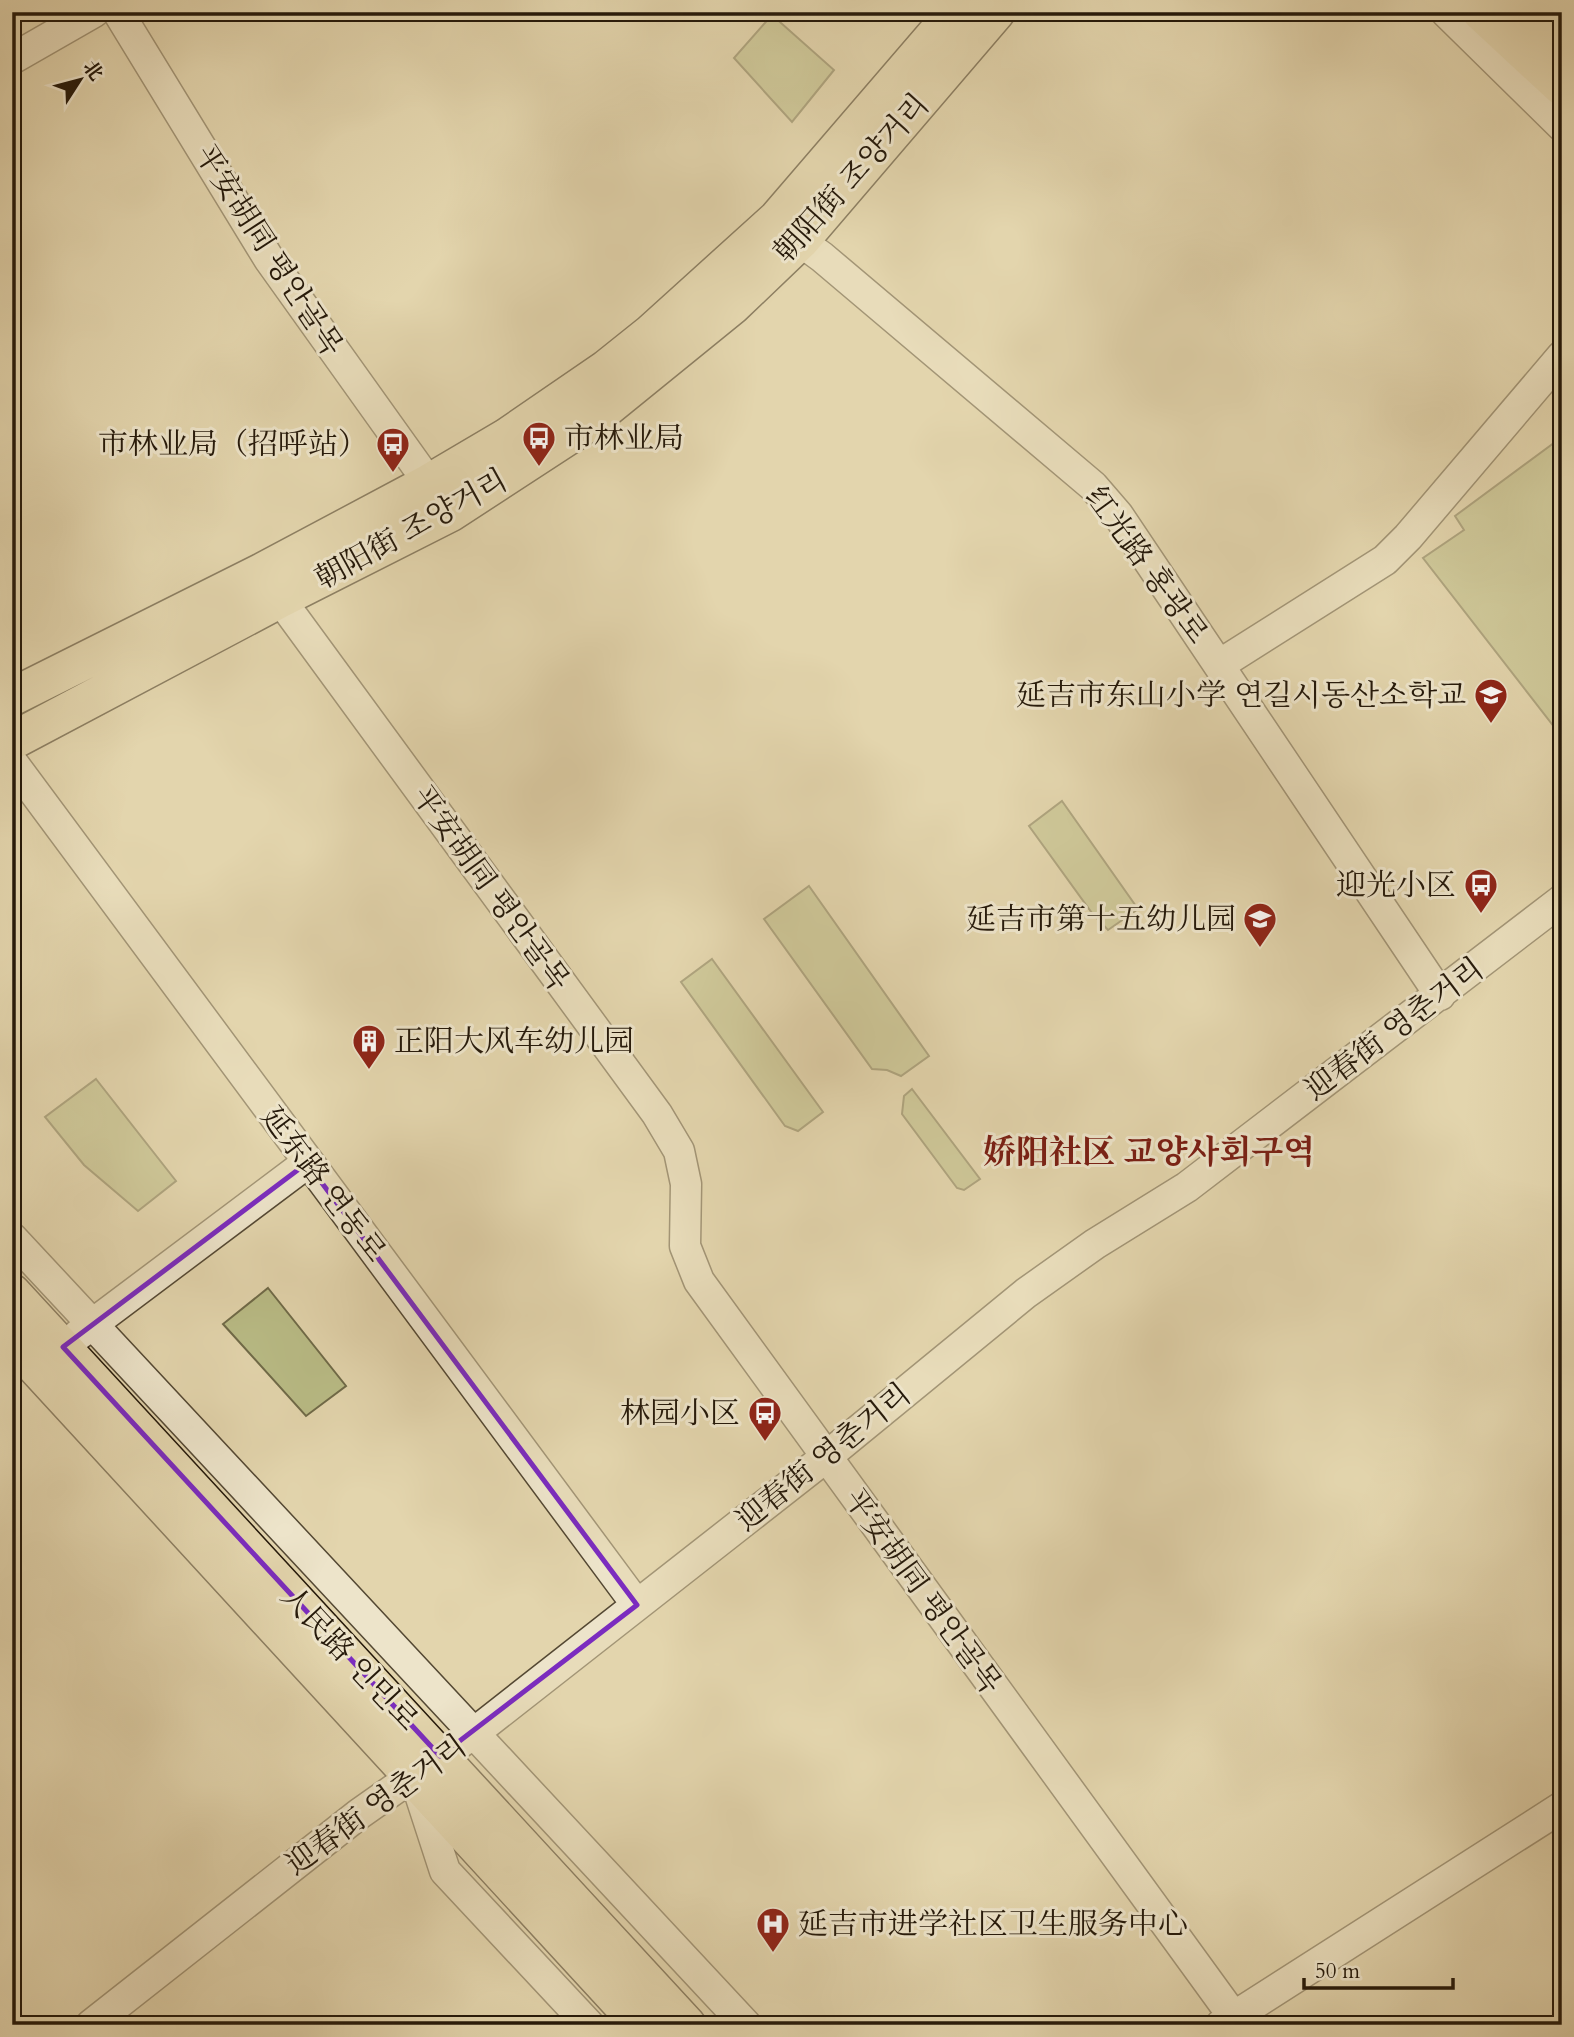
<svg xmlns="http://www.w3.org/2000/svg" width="1574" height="2037" font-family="Cardo,'Noto Serif SC','Noto Serif KR',serif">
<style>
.green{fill:#b9bc86;stroke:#6f6a48;stroke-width:2}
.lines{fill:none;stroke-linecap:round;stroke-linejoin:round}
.minor-casing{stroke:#544833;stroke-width:33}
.major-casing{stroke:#25190a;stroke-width:40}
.minor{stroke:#ede4ca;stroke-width:30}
.major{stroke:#e3d5ad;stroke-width:37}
.marked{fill:none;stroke:#7b2cbf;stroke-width:5;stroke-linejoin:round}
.labels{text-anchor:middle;stroke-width:6;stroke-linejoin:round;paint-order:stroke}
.street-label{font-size:30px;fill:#25190a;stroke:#ede4ca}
.poi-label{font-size:30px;fill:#25190a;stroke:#ede4ca;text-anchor:end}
.quarter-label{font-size:33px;font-weight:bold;fill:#7a1f14;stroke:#ede4ca}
</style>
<rect width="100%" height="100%" fill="#e3d5ad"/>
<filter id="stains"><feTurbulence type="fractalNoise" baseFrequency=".00286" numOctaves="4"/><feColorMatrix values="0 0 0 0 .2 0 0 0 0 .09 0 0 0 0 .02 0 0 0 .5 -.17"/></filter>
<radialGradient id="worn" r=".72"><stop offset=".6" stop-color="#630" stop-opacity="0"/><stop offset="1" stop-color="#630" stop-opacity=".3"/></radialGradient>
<!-- green -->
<path class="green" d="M772,15L834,70L792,122L734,58Z
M1562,437V737L1423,558L1464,530L1455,516Z
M1062,801L1138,909L1108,930L1092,913L1029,826Z
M809,886L929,1056L901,1076L887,1070L872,1069L764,919Z
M712,959L823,1112L798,1131L785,1126L681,982Z
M96,1079L176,1181L138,1211L84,1165L45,1117Z
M912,1089L980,1179L964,1190L957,1188L902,1114L904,1096Z
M268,1288L346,1386L306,1416L223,1324Z"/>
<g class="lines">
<defs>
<path id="minor" d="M118,12L269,259L429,483
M1446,12L1562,126
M1559,12L1562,15
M12,59L94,12
M800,241L822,257L1093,486L1118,515L1440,995
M280,599L657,1114L679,1151L686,1184L685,1246L699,1281L1233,2016
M1219,665L1385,560L1408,537L1562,356
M12,762L637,1605
M12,1238L746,2025
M78,1335L307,1163
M416,1782L445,1871L589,2025
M91,2025L359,1814L474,1733L826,1457L1026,1293L1095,1244L1187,1187L1562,900
M1221,2025L1562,1807"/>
<path id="major" d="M1481,12L1562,87
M1522,12L1562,50
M12,697L262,572L429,483L507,437L606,369L651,333L777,219L955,12
M12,741L280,599L450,513L588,423L732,306L800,241L996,12
M12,1293L687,2025
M12,1341L641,2025"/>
</defs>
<!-- minor casing -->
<use href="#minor" class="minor-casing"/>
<!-- major casing -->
<use href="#major" class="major-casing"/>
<!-- minor -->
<use href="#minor" class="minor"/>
<!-- major -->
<use href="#major" class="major"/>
</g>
<!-- marked area -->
<path d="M0 0H1574V2037H0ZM307,1163L637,1605L440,1756L63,1347Z" fill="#e3d5ad" fill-opacity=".55" fill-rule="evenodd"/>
<path class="marked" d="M307,1163L637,1605L440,1756L63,1347Z"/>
<!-- icons -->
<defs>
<symbol id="bus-pin" viewBox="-11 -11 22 30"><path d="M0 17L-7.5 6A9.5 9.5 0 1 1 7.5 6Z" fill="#8f2418" stroke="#ede4ca"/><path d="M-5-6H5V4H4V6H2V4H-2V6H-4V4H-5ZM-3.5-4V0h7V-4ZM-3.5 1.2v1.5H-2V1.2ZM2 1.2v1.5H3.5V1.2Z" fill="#fff"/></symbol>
<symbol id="school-pin" viewBox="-11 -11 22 30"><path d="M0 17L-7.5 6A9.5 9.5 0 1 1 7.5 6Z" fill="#8f2418" stroke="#ede4ca"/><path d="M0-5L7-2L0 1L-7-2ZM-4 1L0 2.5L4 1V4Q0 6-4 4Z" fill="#fff"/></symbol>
<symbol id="building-pin" viewBox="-11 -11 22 30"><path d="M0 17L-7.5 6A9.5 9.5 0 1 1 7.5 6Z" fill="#8f2418" stroke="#ede4ca"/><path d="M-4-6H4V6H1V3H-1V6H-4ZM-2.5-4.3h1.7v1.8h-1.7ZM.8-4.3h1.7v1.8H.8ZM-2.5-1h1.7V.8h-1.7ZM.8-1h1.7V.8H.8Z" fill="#fff"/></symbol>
<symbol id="hospital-pin" viewBox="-11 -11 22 30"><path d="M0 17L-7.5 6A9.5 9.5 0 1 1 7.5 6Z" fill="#8f2418" stroke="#ede4ca"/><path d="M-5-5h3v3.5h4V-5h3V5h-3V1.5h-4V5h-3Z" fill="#fff"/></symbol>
</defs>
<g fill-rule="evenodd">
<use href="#bus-pin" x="520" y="419" width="38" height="52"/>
<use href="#bus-pin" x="374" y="425" width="38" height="52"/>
<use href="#school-pin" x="1472" y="676" width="38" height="52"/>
<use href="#bus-pin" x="1462" y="866" width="38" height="52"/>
<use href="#school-pin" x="1241" y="900" width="38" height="52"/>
<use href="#building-pin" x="350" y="1022" width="38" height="52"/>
<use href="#bus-pin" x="746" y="1394" width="38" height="52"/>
<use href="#hospital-pin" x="754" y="1905" width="38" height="52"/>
</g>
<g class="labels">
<!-- street labels -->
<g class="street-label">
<text transform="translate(851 178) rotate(-48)" y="10">朝阳街 조양거리</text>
<text transform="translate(269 250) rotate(57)" y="10">平安胡同 평안골목</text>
<text transform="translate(411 529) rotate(-29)" y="10">朝阳街 조양거리</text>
<text transform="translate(1147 565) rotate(54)" y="10">红光路 홍광로</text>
<text transform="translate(491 888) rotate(54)" y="10">平安胡同 평안골목</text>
<text transform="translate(1394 1029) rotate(-37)" y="10">迎春街 영춘거리</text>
<text transform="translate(324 1184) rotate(53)" y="10">延东路 연동로</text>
<text transform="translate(823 1457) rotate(-39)" y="10">迎春街 영춘거리</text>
<text transform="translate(923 1591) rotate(54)" y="10">平安胡同 평안골목</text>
<text transform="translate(350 1658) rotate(47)" y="10">人民路 인민로</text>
<text transform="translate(376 1805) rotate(-36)" y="10">迎春街 영춘거리</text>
</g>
<!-- poi labels -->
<g class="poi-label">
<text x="564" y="448" text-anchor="start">市林业局</text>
<text x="368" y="454">市林业局（招呼站）</text>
<text x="1466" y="705">延吉市东山小学 연길시동산소학교</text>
<text x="1456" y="895">迎光小区</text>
<text x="1236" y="929">延吉市第十五幼儿园</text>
<text x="394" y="1051" text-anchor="start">正阳大风车幼儿园</text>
<text x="740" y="1423">林园小区</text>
<text x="798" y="1934" text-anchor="start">延吉市进学社区卫生服务中心</text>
</g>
<!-- quarter labels -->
<g class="quarter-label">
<text x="1149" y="1163">娇阳社区 교양사회구역</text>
</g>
</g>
<!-- margin -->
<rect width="1574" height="2037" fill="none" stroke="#e3d5ad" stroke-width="42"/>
<rect x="14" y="14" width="1546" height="2009" fill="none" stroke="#25190a" stroke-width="3.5"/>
<rect x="21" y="21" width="1532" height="1995" fill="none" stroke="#25190a" stroke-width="2"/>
<!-- north arrow -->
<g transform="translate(80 80) rotate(54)" stroke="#ede4ca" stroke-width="5" paint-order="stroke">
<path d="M0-5L12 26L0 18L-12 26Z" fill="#25190a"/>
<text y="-10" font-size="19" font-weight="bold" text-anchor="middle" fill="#25190a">北</text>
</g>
<!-- scale -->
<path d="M1304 1978v10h149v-10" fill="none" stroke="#25190a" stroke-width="3.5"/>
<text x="1315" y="1978" font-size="21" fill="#25190a" stroke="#ede4ca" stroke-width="5" paint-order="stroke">50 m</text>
<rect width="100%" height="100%" filter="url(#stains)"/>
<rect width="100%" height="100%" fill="url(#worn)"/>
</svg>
